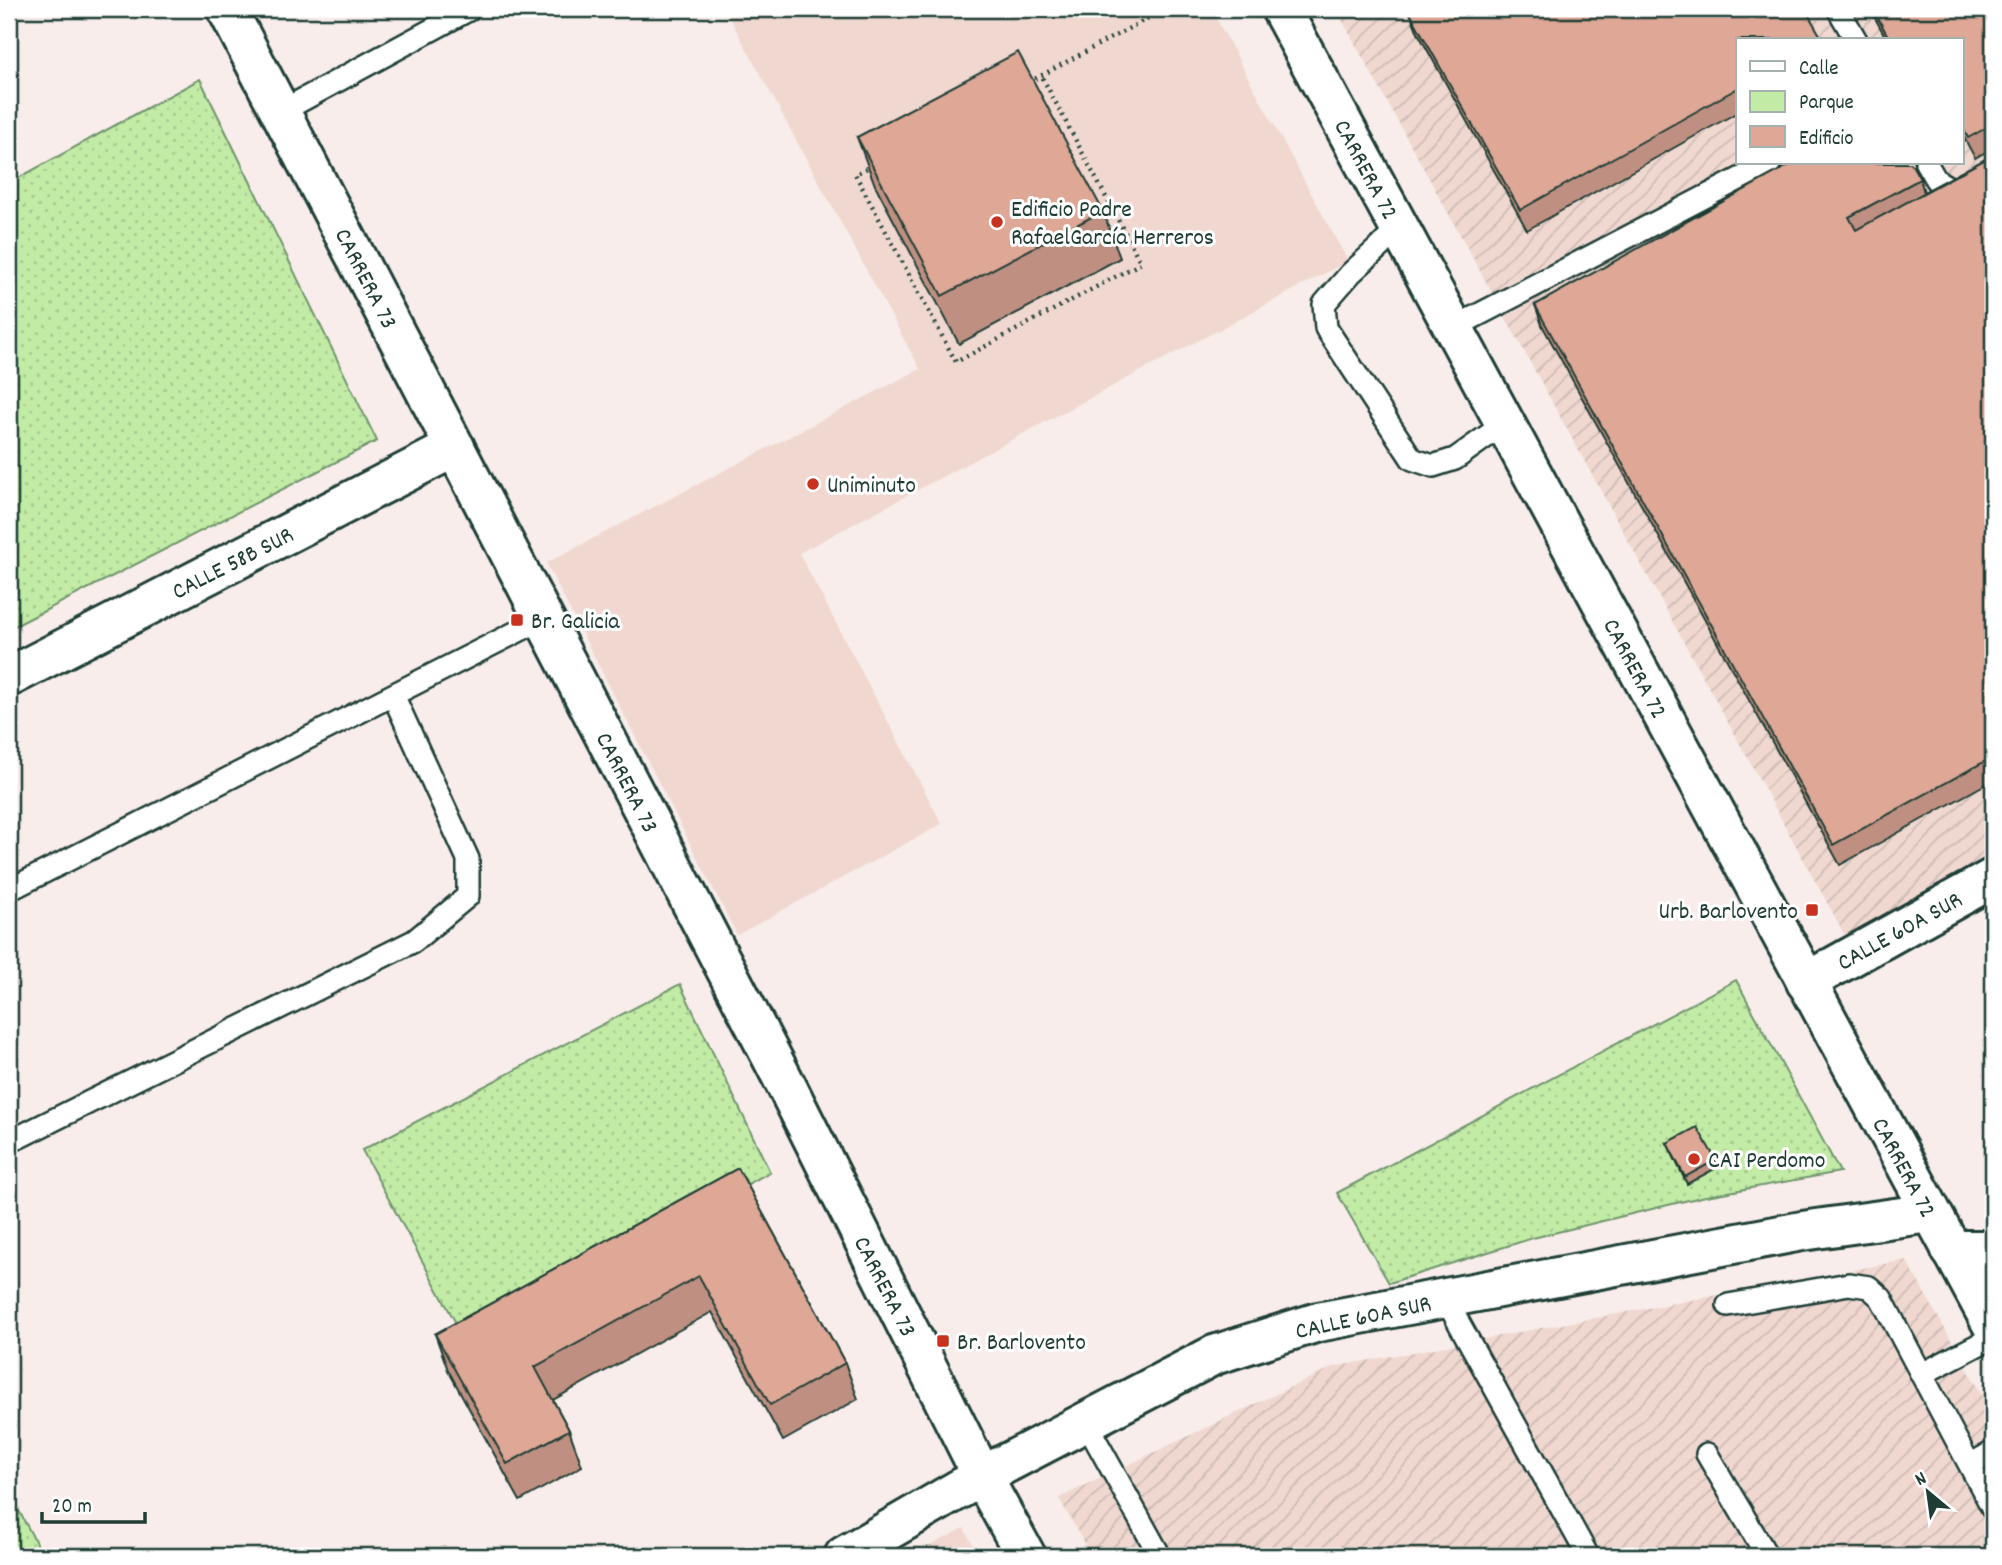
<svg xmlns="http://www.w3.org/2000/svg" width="2002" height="1565" font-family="Dekko,sans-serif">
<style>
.built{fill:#f0d8d1}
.industrial{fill:url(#industrial-furrows);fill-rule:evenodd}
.green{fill:url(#green-dots);stroke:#70946d;stroke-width:2}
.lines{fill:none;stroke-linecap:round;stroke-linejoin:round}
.lane-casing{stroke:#1f3d34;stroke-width:26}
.street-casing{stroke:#1f3d34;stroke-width:44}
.secondary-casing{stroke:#1f3d34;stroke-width:44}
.path{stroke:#1f3d34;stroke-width:4.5;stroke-dasharray:2 5;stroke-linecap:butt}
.lane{stroke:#fff;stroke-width:21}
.street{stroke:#fff;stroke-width:38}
.secondary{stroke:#fff;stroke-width:38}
.wall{fill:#bf9081;stroke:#1f3d34;stroke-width:2}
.building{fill:#dea796;stroke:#1f3d34;stroke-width:2}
.poi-dot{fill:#c8321e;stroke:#fff;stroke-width:2.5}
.labels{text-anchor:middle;stroke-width:6;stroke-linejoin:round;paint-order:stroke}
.street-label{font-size:24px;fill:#1f3d34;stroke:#fff}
.poi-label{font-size:24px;fill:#1f3d34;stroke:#fff;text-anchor:start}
</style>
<defs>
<pattern id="industrial-furrows" width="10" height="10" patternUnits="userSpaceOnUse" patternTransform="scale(1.75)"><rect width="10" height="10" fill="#f0d8d1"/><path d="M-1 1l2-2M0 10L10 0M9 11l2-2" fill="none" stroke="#cdbab4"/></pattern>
<pattern id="green-dots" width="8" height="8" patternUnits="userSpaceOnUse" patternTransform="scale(1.75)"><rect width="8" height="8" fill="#c2eba6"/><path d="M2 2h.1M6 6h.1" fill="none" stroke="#a6ca90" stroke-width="1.8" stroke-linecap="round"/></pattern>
</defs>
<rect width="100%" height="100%" fill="#f8edea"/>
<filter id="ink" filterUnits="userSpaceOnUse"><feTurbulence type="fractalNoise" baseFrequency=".0143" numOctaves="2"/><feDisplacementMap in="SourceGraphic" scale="14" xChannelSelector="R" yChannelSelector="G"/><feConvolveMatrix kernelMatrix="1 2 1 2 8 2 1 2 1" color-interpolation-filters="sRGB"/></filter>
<g filter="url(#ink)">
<!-- built -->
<path class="built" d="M725,9H1211L1348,261L799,553L942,824L737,935L546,563L920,369Z
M964,1528L979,1556H911Z"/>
<!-- industrial -->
<path class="industrial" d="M1336,9H1993V860L1847,939ZM1738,40H1962V163H1738Z
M1906,1260L1993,1414V1556H1091L1059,1498L1333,1367Z"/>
<!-- green -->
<path class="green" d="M200,79L377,441L9,629V183Z
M1736,980L1840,1172L1701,1197L1533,1238L1389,1283L1337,1193Z
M680,984L770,1172L464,1338L362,1150Z
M9,1492L43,1556H9Z"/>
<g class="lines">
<defs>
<path id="lane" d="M1838,9L1856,40
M280,112L470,9
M1926,163L1936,180L1951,189L1975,185L1993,174
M1399,229L1351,273L1324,304L1326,328L1412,459L1433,466L1455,459L1504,424
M1453,328L1770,163
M9,890L544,618
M9,1142L414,941L468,896V859L393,695
M1445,1298L1588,1556
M1728,1305L1849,1284L1869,1287L1881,1298L1993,1509
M1922,1374L1993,1337
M1085,1421L1160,1556
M1707,1454L1767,1556
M1970,1465L1993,1452"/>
<path id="street" d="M227,9L785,1083L982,1476L1026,1556
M9,677L455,447
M1806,982L1993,878
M1951,1250H1993"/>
<path id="secondary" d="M1281,9L1993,1326
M844,1556L982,1476L1214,1355L1318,1322L1802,1231L1930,1213"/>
</defs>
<!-- lane casing -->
<use href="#lane" class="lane-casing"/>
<!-- street casing -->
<use href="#street" class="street-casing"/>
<!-- secondary casing -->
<use href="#secondary" class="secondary-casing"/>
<!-- path -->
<path class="path" d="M1029,82L1165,9
M873,165L855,174L956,362L1141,263L1041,75"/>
<!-- lane -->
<use href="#lane" class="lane"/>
<!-- street -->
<use href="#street" class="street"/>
<!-- secondary -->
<use href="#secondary" class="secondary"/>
</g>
<!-- wall -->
<path class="wall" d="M1870,9H1993V148L1975,158L1962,134V40H1887Z
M1410,13L1738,40V112L1527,230L1418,33Z
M857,137L1103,211L1120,258L959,344L875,185Z
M1993,155V780L1840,865L1542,325L1535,305L1920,179L1924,192Z
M1667,1143L1716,1160L1718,1167L1687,1184Z
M738,1168L845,1363L858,1399L783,1441L712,1312L553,1400L569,1430L582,1466L520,1501L448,1370L435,1334Z"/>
<!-- building -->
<path class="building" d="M1418,9H1805L1823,40H1738V88L1520,210L1410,13Z
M1873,9H1993V124L1968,138L1962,127V40H1890Z
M1018,52L1103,211L942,296L857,137Z
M1993,155V757L1833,845L1535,305L1793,163H1911L1920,179L1849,217L1856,230Z
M1697,1127L1716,1160L1685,1177L1667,1143Z
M738,1168L845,1363L770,1405L699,1276L535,1367L569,1430L507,1464L435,1334Z"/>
</g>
<!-- markers -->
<g class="poi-dot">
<circle cx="997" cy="222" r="7"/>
<circle cx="813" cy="484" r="7"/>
<rect x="510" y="613" width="14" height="14" rx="3.5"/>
<rect x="1805" y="903" width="14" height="14" rx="3.5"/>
<circle cx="1694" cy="1159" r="7"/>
<rect x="936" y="1334" width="14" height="14" rx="3.5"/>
</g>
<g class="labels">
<!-- street labels -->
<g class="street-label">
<text transform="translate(1367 169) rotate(62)" y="8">CARRERA 72</text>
<text transform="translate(367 278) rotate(63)" y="8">CARRERA 73</text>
<text transform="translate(232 562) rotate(-27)" y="8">CALLE 58B SUR</text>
<text transform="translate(1636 668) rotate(62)" y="8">CARRERA 72</text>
<text transform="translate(628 782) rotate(63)" y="8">CARRERA 73</text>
<text transform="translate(1899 930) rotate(-29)" y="8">CALLE 60A SUR</text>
<text transform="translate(1905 1167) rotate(62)" y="8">CARRERA 72</text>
<text transform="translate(886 1286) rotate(63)" y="8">CARRERA 73</text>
<text transform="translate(1363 1316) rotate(-12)" y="8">CALLE 60A SUR</text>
</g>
<!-- poi labels -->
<g class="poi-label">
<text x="1011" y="216">Edificio Padre<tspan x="1011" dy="28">RafaelGarcía Herreros</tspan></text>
<text x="827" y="492">Uniminuto</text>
<text x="531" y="628">Br. Galicia</text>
<text x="1798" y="918" text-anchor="end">Urb. Barlovento</text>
<text x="1708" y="1167">CAI Perdomo</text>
<text x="957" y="1349">Br. Barlovento</text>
</g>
</g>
<!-- margin -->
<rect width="2002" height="1565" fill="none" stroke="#fff" stroke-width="35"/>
<rect x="18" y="18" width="1967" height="1530" fill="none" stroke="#1f3d34" stroke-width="2.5" filter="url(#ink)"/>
<!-- legend -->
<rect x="1736" y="38" width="228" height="126" fill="#ffffff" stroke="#a5b1ae" stroke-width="2"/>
<rect x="1750" y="61" width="35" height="10" fill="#ffffff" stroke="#a5b1ae" stroke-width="2"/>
<text x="1799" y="74" font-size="21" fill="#1f3d34">Calle</text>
<rect x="1750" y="91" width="35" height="21" fill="#c2eba6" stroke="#a5b1ae" stroke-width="2"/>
<text x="1799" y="108" font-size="21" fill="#1f3d34">Parque</text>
<rect x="1750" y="126" width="35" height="21" fill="#dea796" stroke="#a5b1ae" stroke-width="2"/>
<text x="1799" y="144" font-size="21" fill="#1f3d34">Edificio</text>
<!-- north arrow -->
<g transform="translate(1928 1492) rotate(331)" stroke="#ffffff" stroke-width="5" paint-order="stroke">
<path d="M0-5L12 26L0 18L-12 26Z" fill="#1f3d34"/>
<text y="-10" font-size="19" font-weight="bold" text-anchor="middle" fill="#1f3d34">N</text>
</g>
<!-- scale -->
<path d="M42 1512v10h103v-10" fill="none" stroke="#1f3d34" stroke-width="3.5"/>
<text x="52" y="1512" font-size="21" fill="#1f3d34" stroke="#ffffff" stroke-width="5" paint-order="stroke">20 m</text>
</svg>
